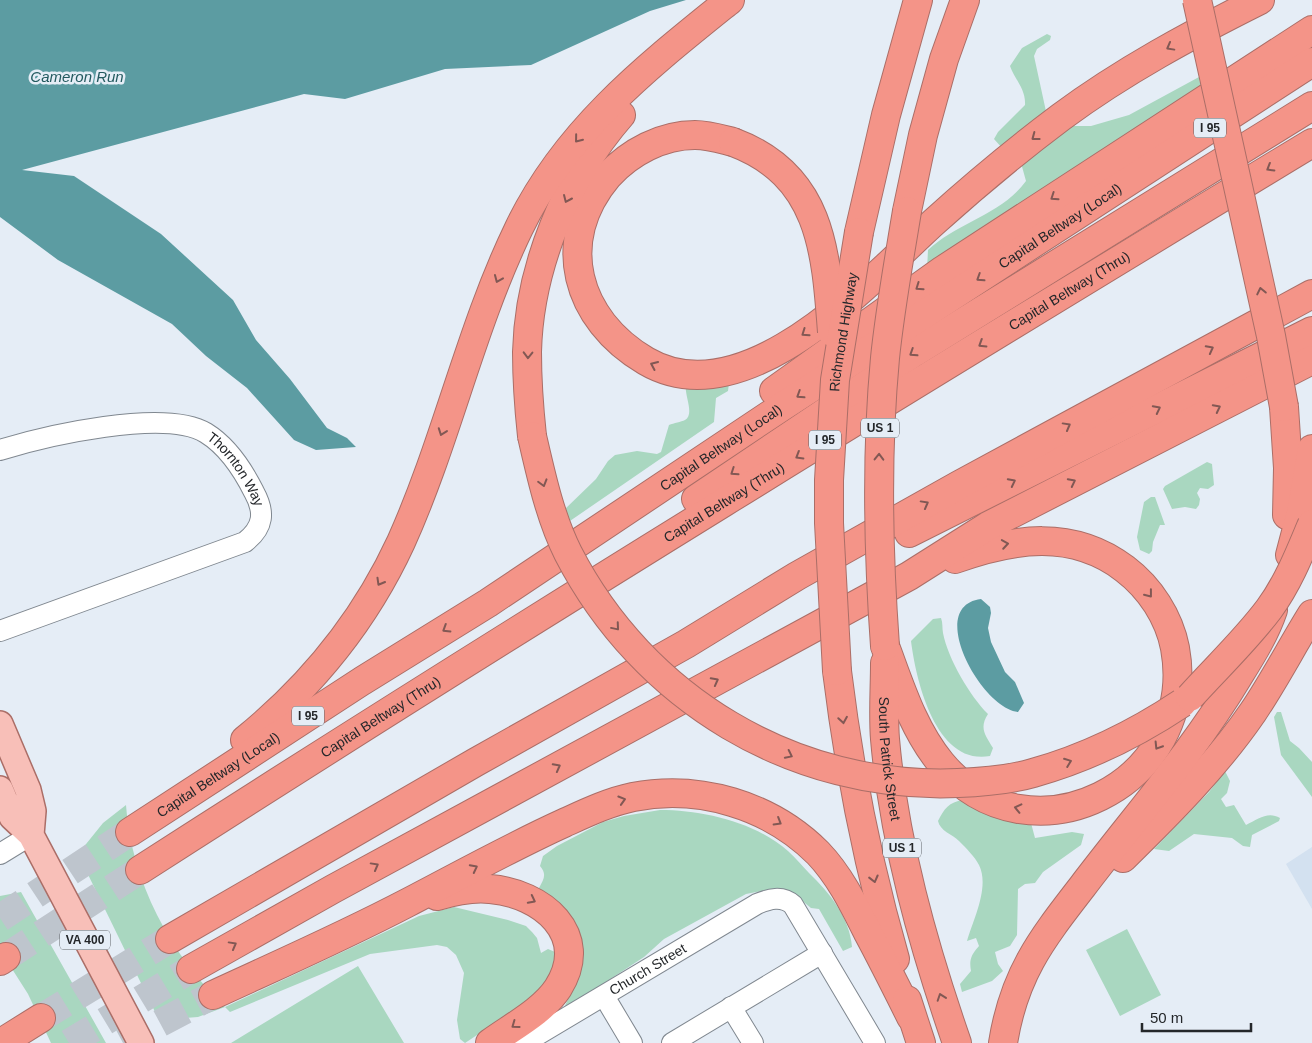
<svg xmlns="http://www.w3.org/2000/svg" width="1312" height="1043" font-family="Helvetica,sans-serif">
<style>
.built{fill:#d3e1f0}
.green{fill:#a9d7c0}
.water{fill:#5c9ca2}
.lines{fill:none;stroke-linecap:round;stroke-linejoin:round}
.highway-tunnel{stroke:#bec5cd;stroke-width:28;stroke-dasharray:28 14;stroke-linecap:butt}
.minor-casing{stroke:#808890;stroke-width:22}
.major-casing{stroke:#ab6e67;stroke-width:28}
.highway-casing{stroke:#ab6e67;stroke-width:30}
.minor{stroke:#fff;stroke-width:20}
.major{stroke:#f8bfb8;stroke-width:25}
.highway{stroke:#f49488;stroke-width:28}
.highway-bridge-casing{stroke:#ab6e67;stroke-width:30;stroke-linecap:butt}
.highway-bridge{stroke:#f49488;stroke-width:28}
.oneway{stroke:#825854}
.labels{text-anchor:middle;stroke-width:5;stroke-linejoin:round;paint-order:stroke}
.shield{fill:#e5edf6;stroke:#5e6267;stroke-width:1}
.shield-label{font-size:12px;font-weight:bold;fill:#24272a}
.street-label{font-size:14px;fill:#24272a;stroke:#e5edf6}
.water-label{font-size:15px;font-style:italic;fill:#235a5f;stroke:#e5edf6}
</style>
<rect width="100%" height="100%" fill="#e5edf6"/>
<!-- built -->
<path class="built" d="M1312,847V909L1286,864Z"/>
<!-- green -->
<path class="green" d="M1047,34L1051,36L1050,40L1037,49L1034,56L1047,116L1003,149L994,139L998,132L1025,105C1026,89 1015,80 1010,66L1022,48Z
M1199,77L1201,89L927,270L928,250C956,223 1001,215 1026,181L1021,163L1069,126H1091L1129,115Z
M729,383L728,391L716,398L714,422L567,523L563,511L596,479L608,461L615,455L637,451L657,454L661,452L669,425C674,423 681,422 685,420C695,414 684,395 686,385Z
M1207,462L1212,464L1214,485L1208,489L1200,488L1197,493L1200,499L1199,505L1196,509L1185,507L1172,509L1163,489L1165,486Z
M1151,497H1155L1165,525H1160L1153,542L1152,551L1149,554L1140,550L1137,537L1144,502Z
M941,618C943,623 942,628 943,633C948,659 970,696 988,714C979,728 985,735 993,748L990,756C936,766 916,681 911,641L933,619Z
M1277,712H1281L1290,741L1299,748L1312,762V797L1281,755L1274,717Z
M1225,771L1230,781L1227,793L1221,799L1226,807L1234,805L1246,825C1258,819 1268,811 1280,818L1279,821L1252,835L1250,847L1243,846L1232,838L1194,834L1169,851L1154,849L1209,792Z
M963,800L1010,820L1031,823L1035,838L1072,832L1084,834L1081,845L1043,872L1035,883L1025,884L1018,889L1017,935L1010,946L995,952L998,964L1003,971L992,981L962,992L960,984L971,971C969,960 971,955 979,946L976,938L967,941C973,920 990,887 979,865C975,857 966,848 959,841C952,834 940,831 938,821C944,809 949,802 963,800Z
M126,805C131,881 171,955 225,1007L419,916L454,907L508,920L526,926L532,932L537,938L541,953L548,949L555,952L554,976L533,998L465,1043L460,1039L457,1020L464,973L456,955L447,947L437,945L370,954L230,1012L225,1007L198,1017L159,1020L78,854L103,823Z
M660,810C703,810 755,822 788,851C796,858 802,866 809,873C829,892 850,918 852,947L843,951L819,909L811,908L789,890H766L746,894L664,939L644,957L563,1010L569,997L572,983L539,888C544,879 547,874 540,866L543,856L557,846L603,822L624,816Z
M21,892L106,1043H51L28,994L0,950V896Z
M1127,929L1161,995L1120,1016L1086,950Z
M358,966L404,1043H231Z"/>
<!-- water -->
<path class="water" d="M0,0H686L650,11L531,65L445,69L345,99L304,94L22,170L74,176L161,234L233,300L256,340L290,379L327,428L347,438L356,447L316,450L294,440L247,388L206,356L172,324L58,260L0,217Z
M981,599L990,607L991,613L988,628L991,642L1005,672L1015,682L1024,703L1018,712C981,708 925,606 981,599Z"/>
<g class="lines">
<!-- highway-tunnel -->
<path class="highway-tunnel" d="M0,918L130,832
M6,957L140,870
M41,1018L170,939
M69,1043L191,969
M123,1043L213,995"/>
<defs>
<g id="minor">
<path id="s1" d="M0,450C45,436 165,408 206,433C227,446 243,470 254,492C265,512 264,527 245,542L0,631"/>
<path d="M0,854L31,835"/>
<path d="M604,996L632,1043"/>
<path d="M731,1007L753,1043"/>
<path id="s2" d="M524,1043L757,904C769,899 782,895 793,905L875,1043"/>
<path d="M672,1043L822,953"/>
</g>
<path id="major" d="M0,724L28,790L33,811L31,835
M0,789L12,817L31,835L141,1043"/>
<g id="highway">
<path d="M733,142C721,139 708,135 695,135C662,135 630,152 608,176C553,241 576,320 646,361C745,419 869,281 934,222C975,185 1017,150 1061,117C1123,71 1192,34 1260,0"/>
<path d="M907,211L923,135L944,59L965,0"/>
<path d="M859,232L886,115L918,0"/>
<path d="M774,391L943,270L1312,30"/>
<path d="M1284,407L1288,468L1287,515"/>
<path d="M532,436C529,408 527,380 527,352C529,268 566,178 621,115"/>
<path d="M696,499L915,352L1312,106"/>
<path d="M909,533L1312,331"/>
<path d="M1290,555L1301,513L1312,449"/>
<path d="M885,646C900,686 913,729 941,763C1029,869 1200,784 1175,648C1169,617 1150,588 1125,569C1073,529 1013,538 955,559"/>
<path id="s3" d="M885,663C885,688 883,714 885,739C894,842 923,945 957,1043"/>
<path d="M837,671C849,769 868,865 895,959"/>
<path d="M245,740C310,687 365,620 401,542C447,440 470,329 519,228C566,130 648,66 730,0"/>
<path id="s4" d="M130,832L362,681L488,603L783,406L1312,62"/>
<path d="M1123,858C1169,813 1216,766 1253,712C1274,681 1292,646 1312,614"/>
<path id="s5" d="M140,870C527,621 919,381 1312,143"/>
<path d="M437,896C454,891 472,887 490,889C541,893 592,934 558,988C543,1011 512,1027 490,1043"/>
<path d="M170,939L476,762L686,644L797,576L959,485L1312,294"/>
<path d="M0,961L6,957"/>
<path d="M191,969L333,889L909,576L988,526L1312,360"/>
<path d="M213,995C278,965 344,936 407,903C459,876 511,847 564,823C586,813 609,802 633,797C699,784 770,805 818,853C840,876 854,905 868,933C883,961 897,989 911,1017"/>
<path d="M907,1000L921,1043"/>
<path d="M1,1043L41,1018"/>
<path d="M1003,1043C1014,974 1041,940 1082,887C1135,817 1193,752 1238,677C1251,656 1265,634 1273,610"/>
</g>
</defs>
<!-- minor casing -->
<use href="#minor" class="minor-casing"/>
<!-- major casing -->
<use href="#major" class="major-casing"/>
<!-- highway casing -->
<use href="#highway" class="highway-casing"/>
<!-- minor -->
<use href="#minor" class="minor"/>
<!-- major -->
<use href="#major" class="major"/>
<!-- highway -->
<use href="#highway" class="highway"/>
<defs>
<g id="highway-bridge">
<path d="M1197,0L1271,336L1284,407"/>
<path d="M733,142C821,175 826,250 832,332"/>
<path d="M532,436C541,475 550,517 568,553C643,699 794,790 958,783C983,782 1009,780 1033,773C1087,758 1137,733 1182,703"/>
<path d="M885,646C878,550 876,454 885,358C890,309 899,260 907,211"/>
<path id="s6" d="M837,671L829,523V480L835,380L859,232"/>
<path d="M1190,697C1216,668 1245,641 1269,609C1288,583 1300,553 1312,524"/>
</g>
</defs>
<!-- highway-bridge casing -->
<use href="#highway-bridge" class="highway-bridge-casing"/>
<!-- highway-bridge -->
<use href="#highway-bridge" class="highway-bridge"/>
</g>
<!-- one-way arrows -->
<defs><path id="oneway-chevron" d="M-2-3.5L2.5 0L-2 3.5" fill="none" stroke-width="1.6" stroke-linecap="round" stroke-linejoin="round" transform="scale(1.25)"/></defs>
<g class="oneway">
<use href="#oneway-chevron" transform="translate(1170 47) rotate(151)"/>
<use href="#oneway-chevron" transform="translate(1035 137) rotate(143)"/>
<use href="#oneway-chevron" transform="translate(578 139) rotate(129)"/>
<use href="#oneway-chevron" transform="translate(1270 168) rotate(149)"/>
<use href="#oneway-chevron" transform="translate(1054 197) rotate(146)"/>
<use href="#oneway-chevron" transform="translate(567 199) rotate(114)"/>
<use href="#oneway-chevron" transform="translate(980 278) rotate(147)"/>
<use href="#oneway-chevron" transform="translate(498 279) rotate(113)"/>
<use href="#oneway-chevron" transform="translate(919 287) rotate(145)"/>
<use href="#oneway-chevron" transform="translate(1261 291) rotate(-102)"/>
<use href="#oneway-chevron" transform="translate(805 333) rotate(145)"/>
<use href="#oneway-chevron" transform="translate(982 344) rotate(148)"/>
<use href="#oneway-chevron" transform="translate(1210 349) rotate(-28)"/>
<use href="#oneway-chevron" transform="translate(913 353) rotate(147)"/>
<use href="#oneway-chevron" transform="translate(528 355) rotate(91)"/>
<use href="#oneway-chevron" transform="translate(654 365) rotate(-156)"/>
<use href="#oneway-chevron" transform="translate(800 395) rotate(147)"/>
<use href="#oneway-chevron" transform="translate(1217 408) rotate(-27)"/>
<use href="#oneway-chevron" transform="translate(1157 409) rotate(-27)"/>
<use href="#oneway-chevron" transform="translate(1067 426) rotate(-29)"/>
<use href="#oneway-chevron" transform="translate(442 432) rotate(110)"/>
<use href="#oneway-chevron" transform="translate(799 456) rotate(149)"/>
<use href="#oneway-chevron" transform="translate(879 457) rotate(-89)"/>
<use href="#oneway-chevron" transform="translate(734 472) rotate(146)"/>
<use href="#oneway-chevron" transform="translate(1012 482) rotate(-27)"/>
<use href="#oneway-chevron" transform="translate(1072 482) rotate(-27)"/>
<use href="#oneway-chevron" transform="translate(543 483) rotate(74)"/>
<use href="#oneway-chevron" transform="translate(925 504) rotate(-29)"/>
<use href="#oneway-chevron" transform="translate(1005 544) rotate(-9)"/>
<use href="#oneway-chevron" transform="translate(380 582) rotate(120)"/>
<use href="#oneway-chevron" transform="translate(1149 594) rotate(52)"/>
<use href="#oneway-chevron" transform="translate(616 627) rotate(50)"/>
<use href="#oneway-chevron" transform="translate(446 629) rotate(148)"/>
<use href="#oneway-chevron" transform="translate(715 681) rotate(-28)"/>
<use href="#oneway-chevron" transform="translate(843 720) rotate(81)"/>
<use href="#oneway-chevron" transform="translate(1158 746) rotate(122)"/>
<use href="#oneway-chevron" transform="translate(789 755) rotate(26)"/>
<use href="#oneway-chevron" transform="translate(1068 762) rotate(-21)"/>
<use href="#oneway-chevron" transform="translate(557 767) rotate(-28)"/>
<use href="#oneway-chevron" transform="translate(622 800) rotate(-17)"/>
<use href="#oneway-chevron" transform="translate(1018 808) rotate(-167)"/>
<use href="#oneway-chevron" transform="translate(778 822) rotate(31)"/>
<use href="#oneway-chevron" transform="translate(375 866) rotate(-29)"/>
<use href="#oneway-chevron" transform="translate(474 868) rotate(-27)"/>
<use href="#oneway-chevron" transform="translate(874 879) rotate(76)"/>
<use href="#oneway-chevron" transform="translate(532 900) rotate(27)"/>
<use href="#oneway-chevron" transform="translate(233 945) rotate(-29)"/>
<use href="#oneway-chevron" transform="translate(941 997) rotate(-109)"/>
<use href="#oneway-chevron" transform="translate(515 1025) rotate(144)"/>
</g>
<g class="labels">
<!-- shield labels -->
<g class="shield">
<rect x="1194" y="118.5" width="32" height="19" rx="4"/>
<rect x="861" y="418.5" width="38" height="19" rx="4"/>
<rect x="809" y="430.5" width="32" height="19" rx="4"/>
<rect x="292" y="706.5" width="32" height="19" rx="4"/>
<rect x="883" y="838.5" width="38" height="19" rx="4"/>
<rect x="60" y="930.5" width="50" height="19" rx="4"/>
</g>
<g class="shield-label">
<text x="1210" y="132">I 95</text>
<text x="880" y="432">US 1</text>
<text x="825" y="444">I 95</text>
<text x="308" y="720">I 95</text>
<text x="902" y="852">US 1</text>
<text x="85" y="944">VA 400</text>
</g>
<!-- street labels -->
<g class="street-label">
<text dy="5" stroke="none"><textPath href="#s4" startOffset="1110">Capital Beltway (Local)</textPath></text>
<text dy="5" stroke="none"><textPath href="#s5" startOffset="1095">Capital Beltway (Thru)</textPath></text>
<text dy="5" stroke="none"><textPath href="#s6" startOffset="340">Richmond Highway</textPath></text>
<text dy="5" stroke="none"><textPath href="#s4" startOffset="705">Capital Beltway (Local)</textPath></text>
<text dy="5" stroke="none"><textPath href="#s1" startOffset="258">Thornton Way</textPath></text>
<text dy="5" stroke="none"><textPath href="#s5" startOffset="690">Capital Beltway (Thru)</textPath></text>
<text dy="5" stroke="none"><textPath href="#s5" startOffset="285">Capital Beltway (Thru)</textPath></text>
<text dy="5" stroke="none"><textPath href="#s3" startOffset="96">South Patrick Street</textPath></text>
<text dy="5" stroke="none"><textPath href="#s4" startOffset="105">Capital Beltway (Local)</textPath></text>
<text dy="5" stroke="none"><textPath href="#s2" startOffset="144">Church Street</textPath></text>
</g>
<!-- water labels -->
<g class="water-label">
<text x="77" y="82">Cameron Run</text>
</g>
</g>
<!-- scale -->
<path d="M1142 1023v8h109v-8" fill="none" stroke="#24272a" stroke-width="2.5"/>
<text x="1150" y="1023" font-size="15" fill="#24272a" stroke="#e5edf6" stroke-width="4" paint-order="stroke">50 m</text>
</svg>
